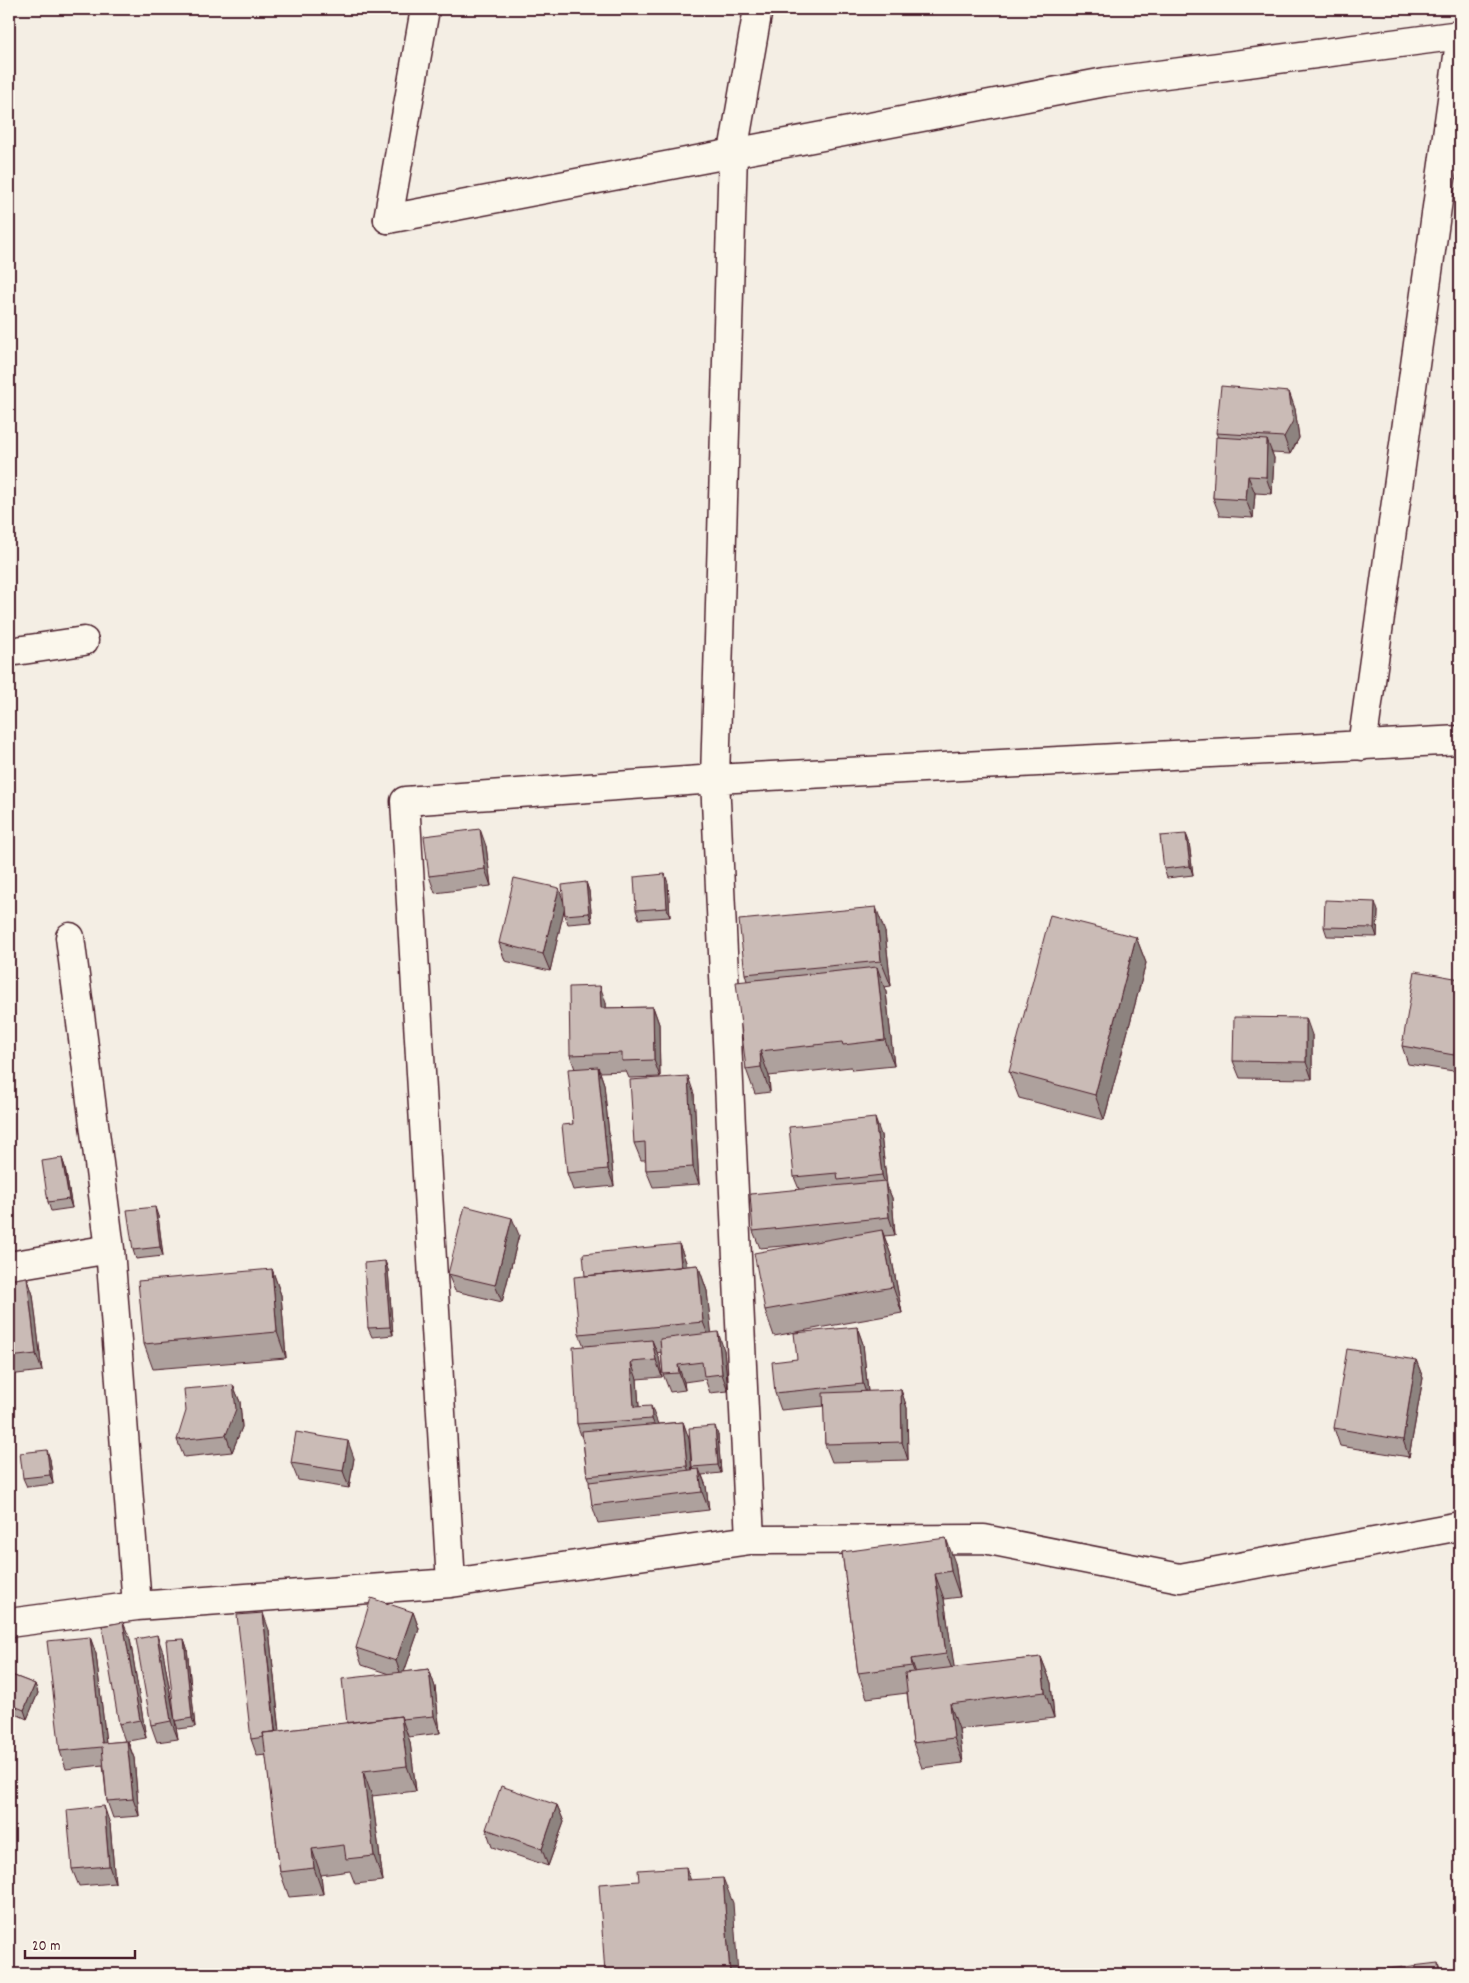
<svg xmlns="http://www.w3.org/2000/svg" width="1469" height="1983" font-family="Dekko,sans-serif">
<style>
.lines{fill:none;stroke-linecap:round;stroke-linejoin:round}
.minor-casing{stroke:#4a1f2b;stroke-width:31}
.tertiary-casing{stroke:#4a1f2b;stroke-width:31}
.minor{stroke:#fbf7ec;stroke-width:28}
.tertiary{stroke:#fbf7ec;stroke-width:28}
.wall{fill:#aea19d;stroke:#4a1f2b}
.shaded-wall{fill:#8d837f;stroke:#4a1f2b}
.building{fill:#cabbb6;stroke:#4a1f2b}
</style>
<rect width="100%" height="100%" fill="#f4eee4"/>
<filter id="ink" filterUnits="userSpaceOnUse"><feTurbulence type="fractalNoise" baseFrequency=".02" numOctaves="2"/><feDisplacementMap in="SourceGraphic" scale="10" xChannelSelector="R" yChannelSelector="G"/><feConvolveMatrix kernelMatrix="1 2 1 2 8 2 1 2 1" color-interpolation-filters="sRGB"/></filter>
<g filter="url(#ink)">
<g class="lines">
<defs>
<path id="minor" d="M388,219L425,9
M9,652L84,641
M1362,746L1460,42
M70,937L110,1249L137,1606
M9,1266L110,1249
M750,1540L715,779L733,152L758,9
M451,1583L405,801L715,779L1460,740
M9,1623L137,1606L451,1583L750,1540L984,1539L1180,1578L1460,1526"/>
<path id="tertiary" d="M388,219L1105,82L1460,35"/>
</defs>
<!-- minor casing -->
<use href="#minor" class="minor-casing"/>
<!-- tertiary casing -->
<use href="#tertiary" class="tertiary-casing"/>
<!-- minor -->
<use href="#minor" class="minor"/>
<!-- tertiary -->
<use href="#tertiary" class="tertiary"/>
</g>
<!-- wall -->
<path class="wall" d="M1289,392L1295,409L1299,438L1290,454L1272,453L1274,458L1272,494L1255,493L1253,518L1220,516L1213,498L1218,437L1216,433Z
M1186,834L1189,842L1193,875L1167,878L1164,869Z
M486,846L491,886L435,893L429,876Z
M586,882L589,891L592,922L568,924L565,915L564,909L550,971L505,961L499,943L563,902Z
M668,883L670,917L639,919L636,910Z
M1378,911L1377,937L1327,936L1324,927Z
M885,932L891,986L884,987L886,992L894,1066L852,1070L851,1067L769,1076L770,1092L755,1094L746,1069L747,981L745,974Z
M1136,937L1146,963L1104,1120L1019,1098L1009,1072Z
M1460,979V1072L1408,1064L1402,1046Z
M606,1003V1008L653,1007L659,1024L660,1077L629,1078L626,1071L600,1072L604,1084L614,1186L573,1190L567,1173L573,1124L575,1069L570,1055Z
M1312,1035V1079L1240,1078L1233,1061Z
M694,1094L699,1184L653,1187L646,1170V1160H641L634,1143Z
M881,1135L887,1186L892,1198L895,1235L884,1236L891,1255L902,1313L774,1336L765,1310L805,1244L760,1248L753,1231L799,1189L794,1177Z
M62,1158L65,1167L72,1208L51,1211L48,1202Z
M158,1216L163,1256L136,1259L133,1250Z
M519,1235L502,1302L455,1291L448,1274Z
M679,1244L686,1262V1266L698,1265L707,1291L711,1333L724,1350L728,1391L710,1393L705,1379L684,1382L685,1390L670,1392L663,1374L661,1352L657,1353L659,1357L662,1377L637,1379L639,1407L658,1424L683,1422L689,1439L692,1470H693L692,1467L718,1435L721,1473L702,1475L706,1486L709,1510L598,1523L592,1505L590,1484L587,1476L583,1441L577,1424L584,1346L579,1334L585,1276Z
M385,1261L388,1270L393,1335L372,1337L368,1328Z
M272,1269L281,1295L286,1358L153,1369L144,1344Z
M27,1277L33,1295L42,1371L9,1375V1280Z
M857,1327L863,1344L868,1392L901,1390L907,1408L908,1460L832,1462L825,1444L824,1406L781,1410L775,1393L797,1359Z
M1416,1360L1423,1378L1409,1457L1340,1446L1334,1428Z
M233,1385L240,1402L242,1427L232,1452L184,1457L177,1440Z
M354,1458L349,1488L298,1480L291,1463Z
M50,1459L53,1484L27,1487L23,1478Z
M842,1552L955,1563L960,1597L944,1599L954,1668L1041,1657L1051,1683L1054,1718L959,1729L963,1763L922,1768L913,1743L907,1693L867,1698L858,1673Z
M413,1612L419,1629L404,1672L429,1669L435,1687L440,1733L408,1737L410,1742L416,1791L372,1796L383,1881L355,1884L350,1871L321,1875L323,1894L289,1897L280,1872L266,1755L257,1756L251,1739L269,1630L280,1731L347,1723L389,1674L362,1665L356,1648Z
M90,1637L96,1654L106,1743L125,1741L119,1724L130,1639L146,1738L128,1741L134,1758L139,1816L113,1818L107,1801L103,1765L66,1769L60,1751Z
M184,1639L187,1648L195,1727L178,1729L175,1721L178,1739L157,1742L151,1725L163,1652L175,1720Z
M9,1674L35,1684L38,1693L27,1719L9,1711Z
M557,1805L564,1822L548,1866L492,1847L486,1829Z
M110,1824L115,1883L79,1886L72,1869Z"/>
<!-- shaded-wall -->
<path class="shaded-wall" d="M1289,392L1295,409L1299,438L1290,454L1284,437Z
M1267,440L1274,458L1272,494L1266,477Z
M1248,476L1255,493L1253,518L1246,500Z
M480,829L486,846L491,886L485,869Z
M1186,834L1189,842L1193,875L1190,866Z
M665,874L668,883L670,917L667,908Z
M586,882L589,891L592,922L589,913Z
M559,888L565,906L550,971L543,954Z
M1375,902L1378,911L1377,937L1374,928Z
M876,907L885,932L891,986L881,961Z
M1136,937L1146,963L1104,1120L1095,1095Z
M877,967L886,992L894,1066L885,1040Z
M600,986L606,1003L607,1026L601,1008Z
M653,1007L659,1024L660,1077L654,1060Z
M1306,1018L1312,1035V1079L1306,1062Z
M1460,1020V1071L1454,1055Z
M760,1051L769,1076L770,1092L761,1067Z
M598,1067L604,1084L614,1186L608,1169Z
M688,1076L694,1094L699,1184L693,1167Z
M875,1118L881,1135L887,1186L892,1198L895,1235L889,1217L886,1187L882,1175Z
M62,1158L65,1167L72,1208L69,1199Z
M155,1207L158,1216L163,1256L160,1247Z
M512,1218L519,1235L502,1302L495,1285Z
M882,1230L891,1255L902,1313L893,1287Z
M679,1244L686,1262L688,1286L682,1268Z
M385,1261L388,1270L393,1335L390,1327Z
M698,1265L707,1291L713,1347L703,1322Z
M272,1269L281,1295L286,1358L277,1332Z
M27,1277L33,1295L42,1371L36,1354Z
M857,1327L863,1344L869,1402L863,1384Z
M718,1332L724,1350L728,1391L722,1374Z
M652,1340L659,1357L662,1377L656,1360Z
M1416,1360L1423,1378L1409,1457L1403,1440Z
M631,1362L637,1379L640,1420L634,1407Z
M678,1365L684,1382L685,1390L679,1373Z
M233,1385L240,1402L242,1427L232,1452L226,1435Z
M901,1390L907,1408L908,1460L902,1442Z
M651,1406L658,1424L659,1436L652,1419Z
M683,1422L689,1439L693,1484L687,1466Z
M715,1426L718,1435L721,1473L718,1465Z
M348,1441L354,1458L349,1488L343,1471Z
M47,1450L50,1459L53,1484L50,1475Z
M699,1469L706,1486L709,1510L702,1492Z
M946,1538L955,1563L960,1597L951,1571Z
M935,1574L944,1599L956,1679L946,1654Z
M413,1612L419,1629L402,1678L396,1661Z
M263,1613L269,1630L282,1753L276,1736Z
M123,1622L130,1639L146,1738L140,1720Z
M157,1635L163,1652L178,1739L171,1721Z
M90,1637L96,1654L108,1761L102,1743Z
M184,1639L187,1648L195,1727L192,1718Z
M1041,1657L1051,1683L1054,1718L1045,1692Z
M911,1659L920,1684L921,1691L912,1666Z
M429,1669L435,1687L440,1733L434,1716Z
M35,1684L38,1693L27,1719L24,1710Z
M950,1704L959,1729L963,1763L954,1738Z
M401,1716L410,1742L416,1791L407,1766Z
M127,1741L134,1758L139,1816L133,1799Z
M363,1771L372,1796L383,1881L374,1856Z
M557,1805L564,1822L548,1866L542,1849Z
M104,1806L110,1824L115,1883L109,1866Z
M312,1849L321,1875L323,1894L314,1868Z
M686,1867L695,1892L687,1880Z
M723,1878L733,1903L738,1974H730Z
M1438,1963L1442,1974H1439Z"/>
<!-- building -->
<path class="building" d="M1221,386L1289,392L1293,421L1284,437L1216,433Z
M1216,437L1267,440L1266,477L1248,476L1246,500L1213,498Z
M480,829L485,869L429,876L424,836Z
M1186,834L1190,866L1164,869L1160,836Z
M665,874L667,908L636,910L634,877Z
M514,878L559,888L543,954L499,943Z
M586,882L589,913L565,915L562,885Z
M1325,900L1375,902L1374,928L1324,927Z
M876,907L881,961L745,974L739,920Z
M1050,915L1136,937L1095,1095L1009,1072Z
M877,967L885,1040L843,1045L842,1042L760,1051L761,1067L746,1069L736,982Z
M1415,971L1460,979V1020L1454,1055L1402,1046Z
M600,986L601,1008L653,1007L654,1060L622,1061V1053L570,1055L569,987Z
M1234,1017L1306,1018V1062L1233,1061Z
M598,1067L608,1169L567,1173L562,1125L573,1124L568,1069Z
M688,1076L693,1167L646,1170L645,1142L634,1143L630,1080Z
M875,1118L882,1175L838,1180L837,1173L794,1177L789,1127Z
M62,1158L69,1199L48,1202L42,1161Z
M885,1181L889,1217L753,1231L750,1194Z
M465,1206L512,1218L495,1285L448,1274Z
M155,1207L160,1247L133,1250L127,1210Z
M882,1230L893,1287L765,1310L754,1253Z
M679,1244L681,1267L585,1276L583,1254Z
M385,1261L390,1327L368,1328L364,1263Z
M698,1265L703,1322L579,1334L574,1277Z
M272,1269L277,1332L144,1344L138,1281Z
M27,1277L36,1354L9,1357V1280Z
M857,1327L863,1384L775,1393L772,1362L797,1359L794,1333Z
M718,1332L722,1374L704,1376L702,1362L678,1365L679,1373L663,1374L660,1339Z
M652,1340L656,1360L631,1362L634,1407L651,1406L652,1419L577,1424L573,1347Z
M1347,1349L1416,1360L1403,1440L1334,1428Z
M233,1385L236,1409L226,1435L177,1440L186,1411L184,1389Z
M901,1390L902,1442L825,1444L823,1393Z
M683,1422L687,1466L587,1476L582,1431Z
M715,1426L718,1465L692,1467L689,1428Z
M296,1432L348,1441L343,1471L291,1463Z
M47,1450L50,1475L23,1478L20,1453Z
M699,1469L702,1492L592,1505L589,1482Z
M946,1538L951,1571L935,1574L946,1654L911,1659L912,1666L858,1673L842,1552Z
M371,1598L413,1612L396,1661L356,1648Z
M263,1613L275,1732L263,1733L264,1737L251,1739L237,1615Z
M123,1622L140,1720L119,1724L102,1626Z
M157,1635L171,1721L151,1725L136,1639Z
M90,1637L102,1743L127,1741L133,1799L107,1801L102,1747L60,1751L47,1641Z
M184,1639L192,1718L175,1721L166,1640Z
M1041,1657L1045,1692L950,1704L954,1738L913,1743L905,1673Z
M429,1669L434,1716L402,1719L401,1716L347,1723L342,1679Z
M9,1674L35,1684L24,1710L9,1704Z
M401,1716L407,1766L363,1771L374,1856L346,1859L344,1845L312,1849L314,1868L280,1872L263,1733Z
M501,1786L557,1805L542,1849L486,1829Z
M104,1806L109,1866L72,1869L67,1810Z
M686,1867L687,1880L723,1878L730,1974H605L599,1884L639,1881L638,1870Z
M1438,1963L1439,1974H1345Z"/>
</g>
<!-- margin -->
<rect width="1469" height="1983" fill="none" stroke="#fbf7ec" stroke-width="30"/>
<rect x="15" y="15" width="1439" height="1953" fill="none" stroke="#4a1f2b" stroke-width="2" filter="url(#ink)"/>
<!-- scale -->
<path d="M25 1950v8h110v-8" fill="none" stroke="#4a1f2b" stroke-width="2.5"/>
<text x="32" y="1950" font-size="15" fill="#4a1f2b" stroke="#fbf7ec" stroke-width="4" paint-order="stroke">20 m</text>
</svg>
